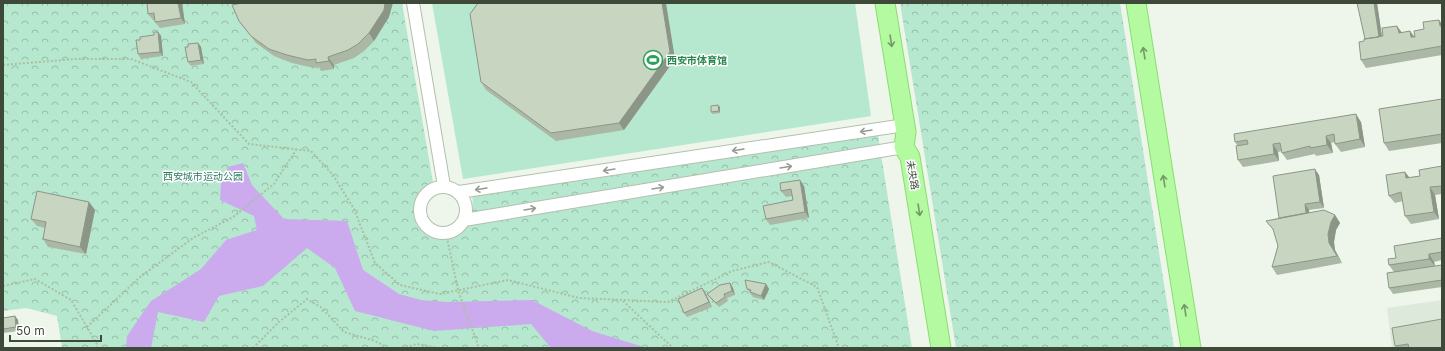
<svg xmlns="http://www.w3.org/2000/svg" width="1445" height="351" font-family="Inter,'Noto Sans SC',sans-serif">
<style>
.residential{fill:#dde9da}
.grass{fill:#b6e7cf}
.park{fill:url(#park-crowns)}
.water{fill:#cbabee}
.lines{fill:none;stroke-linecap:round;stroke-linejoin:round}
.street-casing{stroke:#b3c0ae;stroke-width:14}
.primary-casing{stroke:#89df6f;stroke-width:21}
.path{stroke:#a9c1a0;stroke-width:2;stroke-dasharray:2 2;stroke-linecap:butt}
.street{stroke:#fff;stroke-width:12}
.primary{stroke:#b3faa0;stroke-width:19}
.wall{fill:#acb8a6}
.shaded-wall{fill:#8c9687}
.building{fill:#c8d6c1;stroke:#8c9687}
.oneway{stroke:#739967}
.oneway2{stroke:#959b92}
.labels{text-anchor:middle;stroke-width:3;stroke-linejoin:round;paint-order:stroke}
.leisure-label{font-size:10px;font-weight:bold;fill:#27864d;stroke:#fff;text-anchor:start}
.street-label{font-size:10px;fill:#3e4939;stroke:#fff}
.park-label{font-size:10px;fill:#2e7962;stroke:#fff}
</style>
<defs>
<pattern id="park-crowns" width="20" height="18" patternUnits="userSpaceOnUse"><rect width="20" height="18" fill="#b6e7cf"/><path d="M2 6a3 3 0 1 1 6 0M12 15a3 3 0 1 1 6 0" fill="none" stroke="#95bda9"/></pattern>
</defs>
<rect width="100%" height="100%" fill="#eef5eb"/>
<!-- residential -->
<path class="residential" d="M1442,300V348H1392L1387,308Z"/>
<!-- grass -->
<path class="grass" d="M432,3H855L871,116L463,179Z"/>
<!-- park -->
<path class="park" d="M3,3H402L433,182C416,197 415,202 416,224C419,227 422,231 425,233C443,245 467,234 472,214C474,206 472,194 471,186L876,123L912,348H62L57,316L26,308L3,311Z
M900,3H1120L1174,348H956Z"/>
<!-- water -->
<path class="water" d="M243,163L252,185L284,219L347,221L363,270L399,294L421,300L446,302L532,300L592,331L647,348H551L531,324L434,331L355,311L335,268L307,248L263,286L219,296L204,322L158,312L151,348H126L127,336L151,301L201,269L226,240L257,230L254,216L220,200L221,184L228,167Z"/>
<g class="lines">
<defs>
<path id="street" d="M413,3L444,186
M420 210a23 23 0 1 1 46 0a23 23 0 1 1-46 0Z
M459,192L905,125
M464,220L904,147"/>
<path id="primary" d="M885,3L906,132L904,147L910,157L941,348
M1136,3L1191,348"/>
</defs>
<!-- street casing -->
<use href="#street" class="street-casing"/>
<!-- primary casing -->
<use href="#primary" class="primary-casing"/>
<!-- path -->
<path class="path" d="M3,65L76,59H131L191,82L249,144L311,151L333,175L354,209L375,263L400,285L440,294L508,280L579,298L668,302L732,271L769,262L817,287L839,348
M446,233L458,290L479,348
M3,286L35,279L71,300L97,344V348
M623,301L673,348
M87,327L140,277L193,238L233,217L274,184L296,150
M253,348L279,322L307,299L322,308L344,332L375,341L388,348
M402,348L417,344L438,348"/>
<!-- street -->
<use href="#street" class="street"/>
<!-- primary -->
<use href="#primary" class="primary"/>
</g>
<!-- wall -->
<path class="wall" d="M182,3L185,24L160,28L155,22V20H153L148,14Z
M1357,3H1377L1382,36L1410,31L1414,37L1424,29L1442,24V55L1366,68L1361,60L1365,39Z
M389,17L374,41L364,51L354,58L334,65V69L321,71L319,67L314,68L292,63L274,56L256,43L239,21Z
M158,32L161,36L163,56L141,59L138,54L140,40L154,35Z
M198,43L201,47L204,64L191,66L188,62V47Z
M675,59L624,130L556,141L486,90L481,82Z
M1442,99V143L1389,151L1384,143Z
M720,107V113L713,114L711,112Z
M1361,122L1365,147L1341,152L1335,144V142L1331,143L1333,153L1316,156L1315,154L1287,160L1282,153V151L1278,152L1279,161L1243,167L1238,160L1237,145L1235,142Z
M1442,166V194L1435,195L1439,219L1411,224L1405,216L1403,201L1395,203L1389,196L1405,172L1410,178L1420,176Z
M1319,175L1324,208L1309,210V213L1335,215L1340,223L1336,230L1334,242L1335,250L1342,263L1277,275L1272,267L1278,246L1274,231L1266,221L1279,218Z
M800,180L804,186L809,218L770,225L766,219L793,200L792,196L786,197L781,191Z
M89,202L95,210L86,254L48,247L43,239L45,228L37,226L31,219Z
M1442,238V260L1434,262L1435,266L1442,265V287L1393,294L1389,288L1394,272L1389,265L1396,258Z
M730,283L733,288L735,295L727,298L728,301L719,307L710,298L707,294Z
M766,284L769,289L764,300L753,297L747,289Z
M705,292L712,307L687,317L684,313Z
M15,316L18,320L19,331L3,333V318Z
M1442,319V348H1397L1395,346Z"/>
<!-- shaded-wall -->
<path class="shaded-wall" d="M178,3H182L185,24L181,18Z
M385,3H393L389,17L374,41L369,33Z
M662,3H666L675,59L624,130L619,123Z
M1374,3H1377L1383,44L1379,38Z
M1439,20L1442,24V29L1440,26Z
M1397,26L1403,34L1399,33Z
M1410,31L1416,39L1411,37Z
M158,32L161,36L163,56L160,52Z
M198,43L201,47L204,64L201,60Z
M328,57L334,65V69L329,61Z
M718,105L720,107V113L719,111Z
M1356,114L1361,122L1365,147L1360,139Z
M1326,136L1331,143L1333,153L1327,145Z
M1273,144L1278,152L1279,161L1274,154Z
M1315,169L1319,175L1324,208L1320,202Z
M1405,172L1411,180L1406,178Z
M800,180L804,186L809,218L805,212Z
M1430,187L1435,195L1439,219L1434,212Z
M89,202L95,210L86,254L80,247Z
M1305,204L1309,210L1311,221L1306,215Z
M1335,215L1340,223L1336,230L1334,242L1335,250L1342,263L1329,243L1328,234L1331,222Z
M1429,254L1434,262L1435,266L1429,259Z
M730,283L733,288L735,295L732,291Z
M766,284L769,289L764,300L761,296Z
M702,288L705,292L712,307L709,302Z
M15,316L18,320L19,331L16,327Z"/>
<!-- building -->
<path class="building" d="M147,3H178L181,18L155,22L154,13L148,14Z
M242,3H385L384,10L369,33L358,44L348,50L328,57L329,61L316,63V59L308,60L287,55L269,49L251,36L239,21L232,5Z
M478,3H662L670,52L619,123L551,133L481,82L470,14Z
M1357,3H1374L1379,37L1365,39Z
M1439,20L1440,26H1442V46L1361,60L1359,42L1364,41V39L1383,36L1382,28L1397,26L1399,33L1410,31L1411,37H1415L1414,31L1424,29L1423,22Z
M154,32H158L160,52L138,54L136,40H140V37L154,35Z
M198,43L201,60L188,62L185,47H188V44Z
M1442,99V134L1384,143L1379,109Z
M718,105L719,111L711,112V106Z
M1356,114L1360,139L1335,144L1334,134L1326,136L1327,145L1310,148V146L1282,153L1280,143L1273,144L1274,154L1238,160L1236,146L1248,144L1247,140L1235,142L1234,134Z
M1442,166V186L1430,187L1434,212L1405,216L1401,192L1389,196L1386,175L1405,172L1406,178L1420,176L1419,170Z
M1315,169L1320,202L1305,204L1306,213L1279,218L1273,176Z
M800,180L805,212L766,219L763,206L793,200L791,189L781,191L780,183Z
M37,191L89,202L80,247L43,239L46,222L31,219Z
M1324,210L1335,215L1331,222L1328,234L1329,243L1337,256L1272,267L1278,246L1273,229L1266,221Z
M1442,238V252L1429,254V259L1389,265L1388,259L1396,258L1394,246Z
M1442,265V280L1389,288L1387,273Z
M745,280L766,284L761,296L750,292L751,290L747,289Z
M730,283L732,291L724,294L725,297L716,303L707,294L720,285Z
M702,288L709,302L684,313L678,299Z
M15,316L16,327L3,329V318Z
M1442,319V348H1409L1408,344L1395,346L1392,328Z"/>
<!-- one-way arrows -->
<defs><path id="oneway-shaft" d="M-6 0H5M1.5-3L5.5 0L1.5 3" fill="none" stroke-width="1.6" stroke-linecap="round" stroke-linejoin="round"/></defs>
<g class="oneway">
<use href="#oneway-shaft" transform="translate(891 41) rotate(81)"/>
<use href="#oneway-shaft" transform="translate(1144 53) rotate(-99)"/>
<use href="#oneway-shaft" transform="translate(1164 181) rotate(-99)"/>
<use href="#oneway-shaft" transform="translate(919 210) rotate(81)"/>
<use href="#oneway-shaft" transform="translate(1185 310) rotate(-99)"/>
</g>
<g class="oneway2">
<use href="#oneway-shaft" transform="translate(866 131) rotate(171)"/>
<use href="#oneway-shaft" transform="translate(738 150) rotate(171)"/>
<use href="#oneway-shaft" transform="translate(786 167) rotate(-9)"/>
<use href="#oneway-shaft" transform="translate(609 170) rotate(171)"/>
<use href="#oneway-shaft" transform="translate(658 188) rotate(-9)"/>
<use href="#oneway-shaft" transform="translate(481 189) rotate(171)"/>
<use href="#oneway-shaft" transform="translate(530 209) rotate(-9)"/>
</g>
<!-- icons -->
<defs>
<symbol id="stadium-ring" viewBox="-11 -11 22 22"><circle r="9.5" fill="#fff" stroke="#2e9e5b" stroke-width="1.5"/><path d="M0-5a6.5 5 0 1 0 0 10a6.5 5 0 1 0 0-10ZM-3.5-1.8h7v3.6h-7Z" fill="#2e9e5b"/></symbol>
</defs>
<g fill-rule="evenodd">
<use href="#stadium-ring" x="642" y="49" width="22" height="22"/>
</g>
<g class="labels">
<!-- leisure labels -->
<g class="leisure-label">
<text x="667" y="64">西安市体育馆</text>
</g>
<!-- street labels -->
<g class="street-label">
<text transform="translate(913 175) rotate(80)" y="4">未央路</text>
</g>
<!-- park labels -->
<g class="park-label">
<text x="203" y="180">西安城市运动公园</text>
</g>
</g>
<!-- border -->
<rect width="1445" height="351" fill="none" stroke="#3e4939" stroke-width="8"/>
<!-- scale -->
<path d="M10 335v6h91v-6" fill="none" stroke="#3e4939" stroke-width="2"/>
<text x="16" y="335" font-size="12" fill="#3e4939" stroke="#ffffff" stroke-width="3" paint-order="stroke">50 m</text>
</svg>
